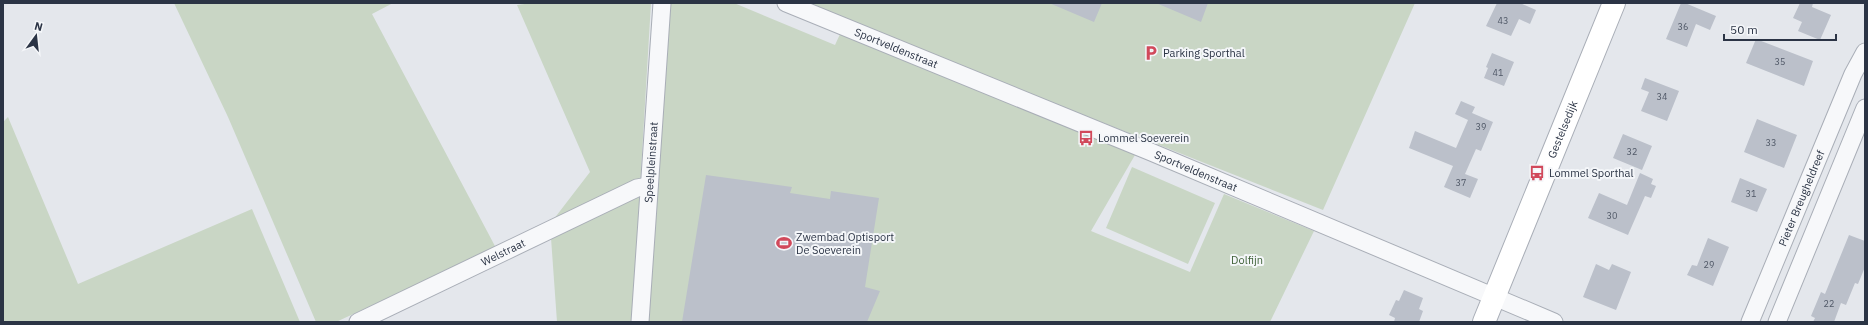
<svg xmlns="http://www.w3.org/2000/svg" width="1868" height="325" font-family="'IBM Plex Sans',sans-serif">
<style>
.green{fill:#c9d6c5}
.building{fill:#bbc0ca}
.lines{fill:none;stroke-linecap:round;stroke-linejoin:round}
.minor-casing{stroke:#a9aeb7;stroke-width:19}
.secondary-casing{stroke:#a9aeb7;stroke-width:24}
.minor{stroke:#f7f8fa;stroke-width:17}
.secondary{stroke:#fff;stroke-width:22}
.labels{text-anchor:middle;stroke-width:4;stroke-linejoin:round;paint-order:stroke}
.number-label{font-size:9px;fill:#4f5766}
.street-label{font-size:11px;fill:#2b3445;stroke:#f4f6f9}
.poi-label{font-size:11px;fill:#2b3445;stroke:#f4f6f9;text-anchor:start}
.park-label{font-size:11px;fill:#3f6138;stroke:#f4f6f9}
</style>
<rect width="100%" height="100%" fill="#e4e7ec"/>
<!-- green -->
<path class="green" d="M174,3H393L372,14L496,248L336,322H316L228,117Z
M532,3H651L632,322H557L550,224L590,172L517,5Z
M671,3H734L835,45L841,32L1135,155L1091,231L1190,272L1224,194L1314,231L1270,322H645Z
M805,3H1415L1323,210L1028,93Z
M8,117L78,284L252,209L300,322H3V122Z
M1132,167L1215,203L1188,264L1106,228Z"/>
<!-- building -->
<path class="building" d="M1049,3H1102L1094,22Z
M1156,3H1208L1201,22Z
M1497,3H1520L1536,10L1530,24L1519,19L1511,36L1486,26Z
M1681,3H1685L1716,16L1710,30L1696,24L1687,47L1666,39Z
M1800,3H1813L1812,7L1831,15L1820,40L1798,31L1802,22L1793,18Z
M1756,39L1813,61L1804,86L1746,63Z
M1492,53L1514,62L1504,86L1484,78L1488,68L1486,67Z
M1645,78L1679,91L1667,121L1641,111L1649,92L1641,89Z
M1461,101L1475,107L1472,113L1493,122L1481,151L1476,149L1465,174L1478,179L1470,198L1444,187L1453,166L1409,148L1415,131L1456,148L1468,120L1455,114Z
M1757,119L1797,135L1784,168L1744,152Z
M1623,134L1652,146L1642,170L1613,158Z
M1640,173L1653,179L1651,184L1656,186L1651,198L1645,196L1628,235L1588,218L1599,193L1627,205Z
M706,175L792,187L790,193L830,199L831,191L879,198L865,287L880,291L867,322H682Z
M1740,178L1767,189L1757,212L1731,202Z
M1849,235L1865,241V267L1858,284L1855,283L1846,305L1841,303L1834,322H1813L1815,318L1811,316L1821,292L1825,294Z
M1708,238L1729,247L1713,286L1687,275L1692,265L1697,266Z
M1596,264L1609,270L1612,264L1631,272L1616,310L1583,297Z
M1404,290L1423,298L1419,309L1423,311L1419,322H1394L1395,318L1389,315L1396,300L1399,301Z"/>
<g class="lines">
<defs>
<g id="minor">
<path id="s1" d="M786,3L1151,152L1554,322"/>
<path id="s2" d="M358,322L637,188L649,186"/>
<path id="s3" d="M640,322L662,3"/>
<path id="s4" d="M1750,322L1853,74L1865,52"/>
<path d="M1777,322L1865,108"/>
</g>
<g id="secondary">
<path id="s5" d="M1484,322L1614,3"/>
</g>
</defs>
<!-- minor casing -->
<use href="#minor" class="minor-casing"/>
<!-- secondary casing -->
<use href="#secondary" class="secondary-casing"/>
<!-- minor -->
<use href="#minor" class="minor"/>
<!-- secondary -->
<use href="#secondary" class="secondary"/>
</g>
<!-- icons -->
<defs>
<symbol id="parking-bare" viewBox="-9 -9 18 18"><path d="M-3.5-5.5H1a3.5 3.5 0 0 1 0 7H-1V5.5H-3.5ZM-1-3.4V-.6H.8a1.4 1.4 0 0 0 0-2.8Z" fill="#d1495b" stroke="#f4f6f9" stroke-width="2.5" paint-order="stroke"/></symbol>
<symbol id="bus-bare" viewBox="-9 -9 18 18"><path d="M-5-6H5V4H4V6H2V4H-2V6H-4V4H-5ZM-3.5-4V0h7V-4ZM-3.5 1.2v1.5H-2V1.2ZM2 1.2v1.5H3.5V1.2Z" fill="#d1495b" stroke="#f4f6f9" stroke-width="2.5" paint-order="stroke"/></symbol>
<symbol id="stadium-bare" viewBox="-9 -9 18 18"><path d="M0-5a6.5 5 0 1 0 0 10a6.5 5 0 1 0 0-10ZM-3.5-1.8h7v3.6h-7Z" fill="#d1495b" stroke="#f4f6f9" stroke-width="2.5" paint-order="stroke"/></symbol>
</defs>
<g fill-rule="evenodd">
<use href="#parking-bare" x="1140" y="42" width="22" height="22"/>
<use href="#bus-bare" x="1075" y="127" width="22" height="22"/>
<use href="#bus-bare" x="1526" y="162" width="22" height="22"/>
<use href="#stadium-bare" x="773" y="232" width="22" height="22"/>
</g>
<g class="labels">
<!-- number labels -->
<g class="number-label">
<text x="1503" y="24">43</text>
<text x="1683" y="30">36</text>
<text x="1780" y="65">35</text>
<text x="1498" y="76">41</text>
<text x="1662" y="100">34</text>
<text x="1481" y="130">39</text>
<text x="1771" y="146">33</text>
<text x="1632" y="155">32</text>
<text x="1461" y="186">37</text>
<text x="1751" y="197">31</text>
<text x="1612" y="219">30</text>
<text x="1709" y="268">29</text>
<text x="1829" y="307">22</text>
</g>
<!-- street labels -->
<g class="street-label">
<text dy="4" stroke="none"><textPath href="#s1" startOffset="119">Sportveldenstraat</textPath></text>
<text dy="4" stroke="none"><textPath href="#s5" startOffset="208">Gestelsedijk</textPath></text>
<text dy="4" stroke="none"><textPath href="#s3" startOffset="160">Speelpleinstraat</textPath></text>
<text dy="4" stroke="none"><textPath href="#s1" startOffset="443">Sportveldenstraat</textPath></text>
<text dy="4" stroke="none"><textPath href="#s4" startOffset="134">Pieter Breugheldreef</textPath></text>
<text dy="4" stroke="none"><textPath href="#s2" startOffset="161">Welstraat</textPath></text>
</g>
<!-- poi labels -->
<g class="poi-label">
<text x="1163" y="57">Parking Sporthal</text>
<text x="1098" y="142">Lommel Soeverein</text>
<text x="1549" y="177">Lommel Sporthal</text>
<text x="796" y="241">Zwembad Optisport<tspan x="796" dy="13">De Soeverein</tspan></text>
</g>
<!-- park labels -->
<g class="park-label">
<text x="1247" y="264">Dolfijn</text>
</g>
</g>
<!-- border -->
<rect width="1868" height="325" fill="none" stroke="#2b3445" stroke-width="8"/>
<!-- north arrow -->
<g transform="translate(36 36) rotate(15)" stroke="#f4f6f9" stroke-width="3" paint-order="stroke">
<path d="M0-3L7 15L0 10L-7 15Z" fill="#2b3445"/>
<text y="-6" font-size="11" font-weight="bold" text-anchor="middle" fill="#2b3445">N</text>
</g>
<!-- scale -->
<path d="M1724 34v6h112v-6" fill="none" stroke="#2b3445" stroke-width="2"/>
<text x="1730" y="34" font-size="12" fill="#2b3445" stroke="#f4f6f9" stroke-width="3" paint-order="stroke">50 m</text>
</svg>
